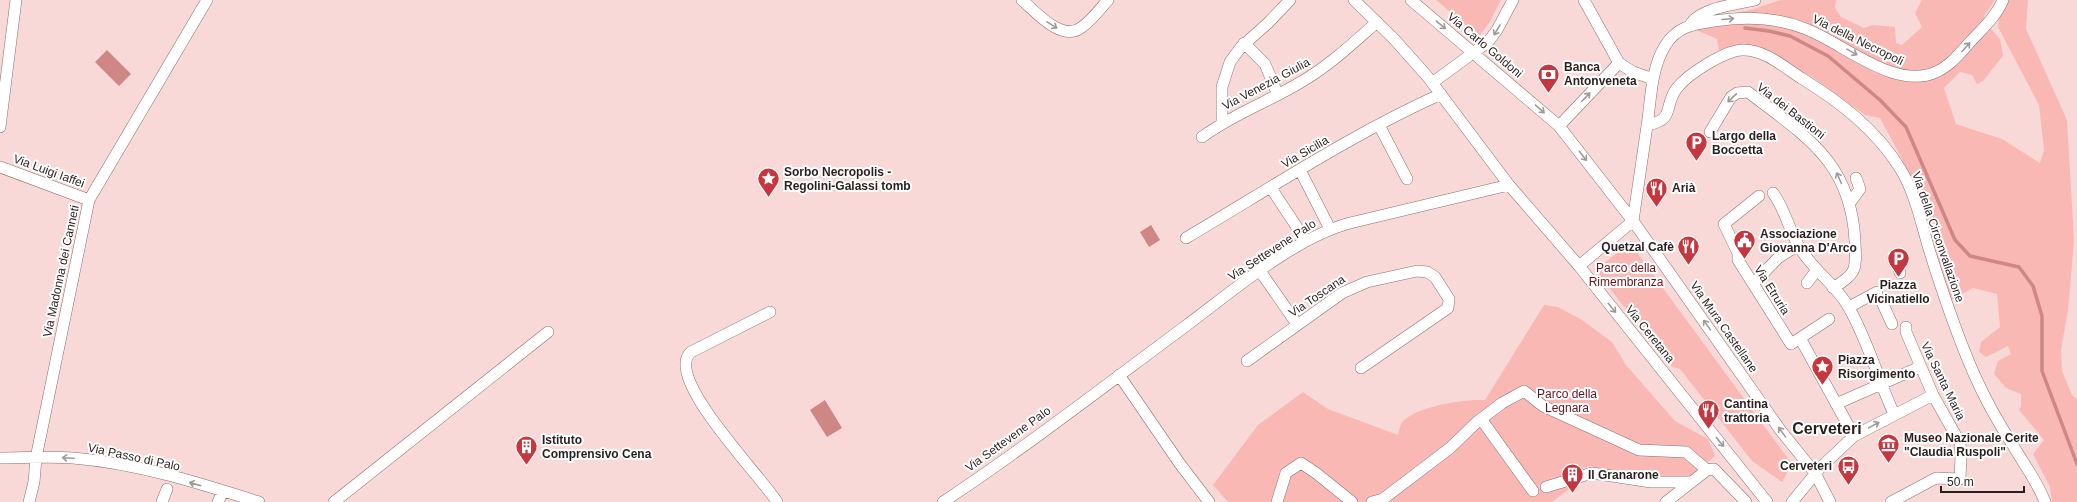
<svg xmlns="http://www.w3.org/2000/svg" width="2077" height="502" font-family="Helvetica,sans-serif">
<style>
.green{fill:#fab8b5}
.water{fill:#ce8784}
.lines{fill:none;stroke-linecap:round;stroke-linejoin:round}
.stream{stroke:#ce8784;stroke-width:3.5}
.minor-casing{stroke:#8b6f6d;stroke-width:12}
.minor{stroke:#fff;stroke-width:11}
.oneway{stroke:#9f9a99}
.labels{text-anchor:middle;stroke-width:4;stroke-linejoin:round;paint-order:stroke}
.street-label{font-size:12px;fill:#291e1d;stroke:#fff}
.poi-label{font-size:12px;font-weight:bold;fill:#291e1d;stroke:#fff;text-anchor:start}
.park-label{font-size:12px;fill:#671219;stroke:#fff}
.district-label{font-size:16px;font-weight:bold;fill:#291e1d;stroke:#fff}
</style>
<rect width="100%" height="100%" fill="#f9d9d7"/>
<!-- green -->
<path class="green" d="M1436,0H1501L1489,23L1480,35H1473V31Z
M1781,0H1836L1835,8L1841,17L1864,28L1872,25L1895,27L1896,43L1902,45L1922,27L1915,13L1922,0H1995L1984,16L1991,29L2000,39L2003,56L1983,81L1977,84L1972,75L1960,72L1944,88L1956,124L2002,139L2040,163L2044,150L2039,105L1998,27L1999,18L2009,0H2028L2026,29L2067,120L2074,241L2068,310L2061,350L2062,371L2072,395L2077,399V502H2052L2050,487L2033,454L2044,440L2019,410L2021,406V394L2006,388L1994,374L1998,361L2011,354L2008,346L1986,357L1979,352L1981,342L2000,327L1997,294L1973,288L1949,301L1918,199L1902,159L1880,118L1865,115L1812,77L1773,58L1744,48L1725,57L1719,50L1717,39L1696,30L1706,20L1754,9Z
M1630,243L1792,464L1782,482L1752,461L1680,369L1672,367L1595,270Z
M1544,305L1558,307L1582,320L1612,342L1626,365L1675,421L1708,439L1715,456L1690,476L1668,480L1642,478L1590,466L1539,485L1544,492L1580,481L1552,502H1228L1213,485L1258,425L1303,392L1328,409L1398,435C1399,431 1400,424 1403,421C1418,406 1464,399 1485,400Z"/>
<!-- water -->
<path class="water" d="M107,50L131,74L119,86L95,62Z
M1151,225L1160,240L1149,247L1140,232Z
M825,400L842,428L827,437L810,410Z"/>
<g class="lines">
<!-- stream -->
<path class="stream" d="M1745,28L1769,31L1790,36L1828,56L1880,100L1906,127L1955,240L1970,256L2019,267L2033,286L2042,316V371L2077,464"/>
<defs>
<path id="minor" d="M1022,0C1036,12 1062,43 1082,27C1092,20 1100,9 1108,0
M1354,0L1394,39L1427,76L1509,185L1579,266L1767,502
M1411,0L1559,126L1633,221L1781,431L1815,473L1830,502
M1584,0L1619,63L1633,72L1653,79
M1690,25C1699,8 1737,4 1755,0
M1244,43L1265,64L1278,95
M1432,83L1488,42L1497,30L1513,0
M1222,122V87L1230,62L1241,47L1268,23L1290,0
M1379,125L1407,179
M1647,125C1676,120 1663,106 1677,88C1688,74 1724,51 1742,50C1764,49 1784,67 1801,78C1840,102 1877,130 1901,170C1915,193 1921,222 1929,249C1942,291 1956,333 1974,374C1985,399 1999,424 2014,447C2025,466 2037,481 2045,502
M1559,126L1619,63
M0,127L16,0
M1710,132L1731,97L1737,93L1748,92C1805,136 1851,161 1855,241C1856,269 1858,273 1833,288
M1202,137C1233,114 1268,102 1301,82C1329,66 1353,43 1377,22
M0,167L89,200
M1300,170L1330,229
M1271,188L1306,241
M1773,193C1785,209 1788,227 1798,245C1811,269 1837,285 1849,308C1868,341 1878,379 1894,414
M1759,196L1724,224L1738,253V260L1791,344L1829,319
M1849,204L1860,189L1856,178
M1633,221C1638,187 1643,153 1648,119C1651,95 1652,67 1665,46C1676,27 1693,24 1714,21C1745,16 1776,17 1806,29C1843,43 1895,91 1936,72C1950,66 1960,53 1970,42C1982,29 1996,17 2003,0
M1186,238C1269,189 1352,134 1441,94
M1896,256L1900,273
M1579,266L1633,221
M1260,271L1297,324
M1807,283L1816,271
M1753,284L1778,258L1798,245
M1881,300L1892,324
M1849,307L1877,292
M770,312L691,352C662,377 763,478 777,502
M1800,338L1854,436
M1247,361L1342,293L1367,282L1417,271L1427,272L1435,277L1449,299L1448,308L1361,368
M1119,375L1180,464L1209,502
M1836,404L1920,367
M1481,419L1533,491
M0,458C24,458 49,456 73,458C136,463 199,483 259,502
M1546,487L1592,473L1651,482H1691
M29,502L34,482L36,458L89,200L207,0
M162,502L167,489
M218,502L223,491
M334,502L548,332
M943,502C1026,447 1106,385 1187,325C1234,290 1294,238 1350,223L1509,185
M1277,502L1286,473L1301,463L1316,473L1352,502
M1372,502L1383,499L1450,448L1477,422L1502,403L1524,391L1543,406L1639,450L1686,452L1707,470
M1666,502L1707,470L1714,469L1746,502
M1792,502L1820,468L1854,436L1933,395
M1891,502L1936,478L1960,479L1961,455L1960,443L1933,395L1906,332V327"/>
</defs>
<!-- minor casing -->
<use href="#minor" class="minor-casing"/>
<!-- minor -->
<use href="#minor" class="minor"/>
</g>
<!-- one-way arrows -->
<defs><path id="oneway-shaft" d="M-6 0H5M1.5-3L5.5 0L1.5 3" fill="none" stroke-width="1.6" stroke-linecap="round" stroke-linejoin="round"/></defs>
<g class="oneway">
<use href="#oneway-shaft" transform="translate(1728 19) rotate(-5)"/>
<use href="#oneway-shaft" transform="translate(1052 25) rotate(32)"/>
<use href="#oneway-shaft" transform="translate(1441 25) rotate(40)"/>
<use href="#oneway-shaft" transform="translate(1497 30) rotate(121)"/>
<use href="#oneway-shaft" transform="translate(1966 47) rotate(-48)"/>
<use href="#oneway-shaft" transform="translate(1852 52) rotate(29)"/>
<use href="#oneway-shaft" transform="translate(1586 97) rotate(-46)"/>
<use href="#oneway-shaft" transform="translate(1732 98) rotate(137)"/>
<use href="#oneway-shaft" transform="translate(1540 109) rotate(41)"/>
<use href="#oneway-shaft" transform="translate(1583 156) rotate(52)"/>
<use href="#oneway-shaft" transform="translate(1839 178) rotate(-114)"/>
<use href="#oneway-shaft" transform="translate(1612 308) rotate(51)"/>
<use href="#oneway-shaft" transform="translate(1707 325) rotate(-125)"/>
<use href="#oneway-shaft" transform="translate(1874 425) rotate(-28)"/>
<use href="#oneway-shaft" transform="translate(1782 432) rotate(-126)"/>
<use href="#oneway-shaft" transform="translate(1720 442) rotate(51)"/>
<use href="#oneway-shaft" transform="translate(68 458) rotate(-177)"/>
<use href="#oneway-shaft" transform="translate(195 484) rotate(-164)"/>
</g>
<!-- icons -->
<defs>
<symbol id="bank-pin" viewBox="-11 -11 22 30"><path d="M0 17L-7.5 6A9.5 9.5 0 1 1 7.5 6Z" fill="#c6363e" stroke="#fff"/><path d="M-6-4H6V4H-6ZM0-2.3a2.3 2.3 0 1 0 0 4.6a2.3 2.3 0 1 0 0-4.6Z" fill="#fff"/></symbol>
<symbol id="parking-pin" viewBox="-11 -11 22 30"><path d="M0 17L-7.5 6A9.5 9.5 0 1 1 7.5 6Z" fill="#c6363e" stroke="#fff"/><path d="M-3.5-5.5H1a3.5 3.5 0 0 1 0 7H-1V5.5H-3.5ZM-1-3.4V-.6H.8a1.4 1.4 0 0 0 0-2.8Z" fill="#fff"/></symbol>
<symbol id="sight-pin" viewBox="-11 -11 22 30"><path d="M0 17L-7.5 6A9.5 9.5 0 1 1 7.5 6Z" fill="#c6363e" stroke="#fff"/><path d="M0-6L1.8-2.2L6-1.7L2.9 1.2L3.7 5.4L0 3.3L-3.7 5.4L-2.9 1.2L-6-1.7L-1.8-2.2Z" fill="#fff"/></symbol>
<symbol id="restaurant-pin" viewBox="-11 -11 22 30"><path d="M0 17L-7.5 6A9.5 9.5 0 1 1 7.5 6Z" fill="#c6363e" stroke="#fff"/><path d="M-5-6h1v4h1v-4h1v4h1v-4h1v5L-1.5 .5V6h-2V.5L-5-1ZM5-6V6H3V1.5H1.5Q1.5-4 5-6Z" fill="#fff"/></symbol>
<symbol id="civic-pin" viewBox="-11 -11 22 30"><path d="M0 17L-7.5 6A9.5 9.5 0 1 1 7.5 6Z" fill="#c6363e" stroke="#fff"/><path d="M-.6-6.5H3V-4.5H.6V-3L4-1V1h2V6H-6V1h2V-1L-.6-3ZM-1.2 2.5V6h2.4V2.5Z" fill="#fff"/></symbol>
<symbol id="museum-pin" viewBox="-11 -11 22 30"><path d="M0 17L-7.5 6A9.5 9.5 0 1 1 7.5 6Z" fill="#c6363e" stroke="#fff"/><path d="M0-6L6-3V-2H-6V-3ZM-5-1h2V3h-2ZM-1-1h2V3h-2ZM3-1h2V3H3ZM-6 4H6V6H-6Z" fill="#fff"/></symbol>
<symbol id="building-pin" viewBox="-11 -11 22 30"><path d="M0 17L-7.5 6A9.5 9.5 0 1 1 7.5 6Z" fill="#c6363e" stroke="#fff"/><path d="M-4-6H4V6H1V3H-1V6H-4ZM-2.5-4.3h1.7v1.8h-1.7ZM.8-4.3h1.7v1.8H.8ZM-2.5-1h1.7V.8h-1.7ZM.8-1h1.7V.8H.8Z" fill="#fff"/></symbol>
<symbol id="bus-pin" viewBox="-11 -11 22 30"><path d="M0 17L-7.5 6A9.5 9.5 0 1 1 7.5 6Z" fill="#c6363e" stroke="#fff"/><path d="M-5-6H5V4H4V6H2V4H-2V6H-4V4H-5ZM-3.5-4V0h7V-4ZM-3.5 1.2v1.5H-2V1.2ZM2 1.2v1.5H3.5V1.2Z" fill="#fff"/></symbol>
</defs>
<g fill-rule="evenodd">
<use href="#bank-pin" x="1536" y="62" width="25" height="34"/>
<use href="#parking-pin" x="1684" y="130" width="25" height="34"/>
<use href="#sight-pin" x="756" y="166" width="25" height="34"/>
<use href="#restaurant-pin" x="1644" y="176" width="25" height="34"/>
<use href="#civic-pin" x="1732" y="228" width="25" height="34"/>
<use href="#restaurant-pin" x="1676" y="234" width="25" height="34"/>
<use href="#parking-pin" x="1886" y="246" width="25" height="34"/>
<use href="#sight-pin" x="1810" y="354" width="25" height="34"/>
<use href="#restaurant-pin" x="1696" y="398" width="25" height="34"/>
<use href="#museum-pin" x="1876" y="432" width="25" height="34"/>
<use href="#building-pin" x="514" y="434" width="25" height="34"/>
<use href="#bus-pin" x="1836" y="454" width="25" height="34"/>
<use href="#building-pin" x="1560" y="462" width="25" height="34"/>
</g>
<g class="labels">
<!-- street labels -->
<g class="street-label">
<text transform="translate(1858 40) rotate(26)" y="4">Via della Necropoli</text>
<text transform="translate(1485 45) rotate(40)" y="4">Via Carlo Goldoni</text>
<text transform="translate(1266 84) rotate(-28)" y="4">Via Venezia Giulia</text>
<text transform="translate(1791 111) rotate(38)" y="4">Via dei Bastioni</text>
<text transform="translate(1305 152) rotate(-30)" y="4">Via Sicilia</text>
<text transform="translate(49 171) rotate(20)" y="4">Via Luigi Iaffei</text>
<text transform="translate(1938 237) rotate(71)" y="4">Via della Circonvallazione</text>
<text transform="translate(1272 250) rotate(-33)" y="4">Via Settevene Palo</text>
<text transform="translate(61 271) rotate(-78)" y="4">Via Madonna dei Canneti</text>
<text transform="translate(1772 290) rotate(58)" y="4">Via Etruria</text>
<text transform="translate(1317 296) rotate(-34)" y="4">Via Toscana</text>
<text transform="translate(1724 327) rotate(55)" y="4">Via Mura Castellane</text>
<text transform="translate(1650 334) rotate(51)" y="4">Via Ceretana</text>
<text transform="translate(1943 381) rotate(64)" y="4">Via Santa Maria</text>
<text transform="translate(1008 439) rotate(-36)" y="4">Via Settevene Palo</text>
<text transform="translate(134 457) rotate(12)" y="4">Via Passo di Palo</text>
</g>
<!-- poi labels -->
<g class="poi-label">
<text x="1564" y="71">Banca<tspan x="1564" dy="14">Antonveneta</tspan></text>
<text x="1712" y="140">Largo della<tspan x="1712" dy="14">Boccetta</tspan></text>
<text x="784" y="176">Sorbo Necropolis -<tspan x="784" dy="14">Regolini-Galassi tomb</tspan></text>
<text x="1672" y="192">Arià</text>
<text x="1760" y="238">Associazione<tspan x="1760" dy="14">Giovanna D'Arco</tspan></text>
<text x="1674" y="251" text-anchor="end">Quetzal Cafè</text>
<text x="1898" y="289" text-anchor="middle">Piazza<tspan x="1898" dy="14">Vicinatiello</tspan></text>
<text x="1838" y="364">Piazza<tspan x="1838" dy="14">Risorgimento</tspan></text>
<text x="1724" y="408">Cantina<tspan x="1724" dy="14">trattoria</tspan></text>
<text x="1904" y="442">Museo Nazionale Cerite<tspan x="1904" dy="14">"Claudia Ruspoli"</tspan></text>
<text x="542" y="444">Istituto<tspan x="542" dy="14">Comprensivo Cena</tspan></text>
<text x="1832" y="470" text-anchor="end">Cerveteri</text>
<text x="1588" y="479">Il Granarone</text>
</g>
<!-- park labels -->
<g class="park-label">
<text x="1626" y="272">Parco della<tspan x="1626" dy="14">Rimembranza</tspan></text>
<text x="1567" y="398">Parco della<tspan x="1567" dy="14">Legnara</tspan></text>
</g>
<!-- district labels -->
<g class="district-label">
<text x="1827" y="434">Cerveteri</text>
</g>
</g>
<!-- scale -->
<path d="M1941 486v6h83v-6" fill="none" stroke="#291e1d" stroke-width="2"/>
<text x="1947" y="486" font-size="12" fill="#291e1d" stroke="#ffffff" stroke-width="3" paint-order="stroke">50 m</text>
</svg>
